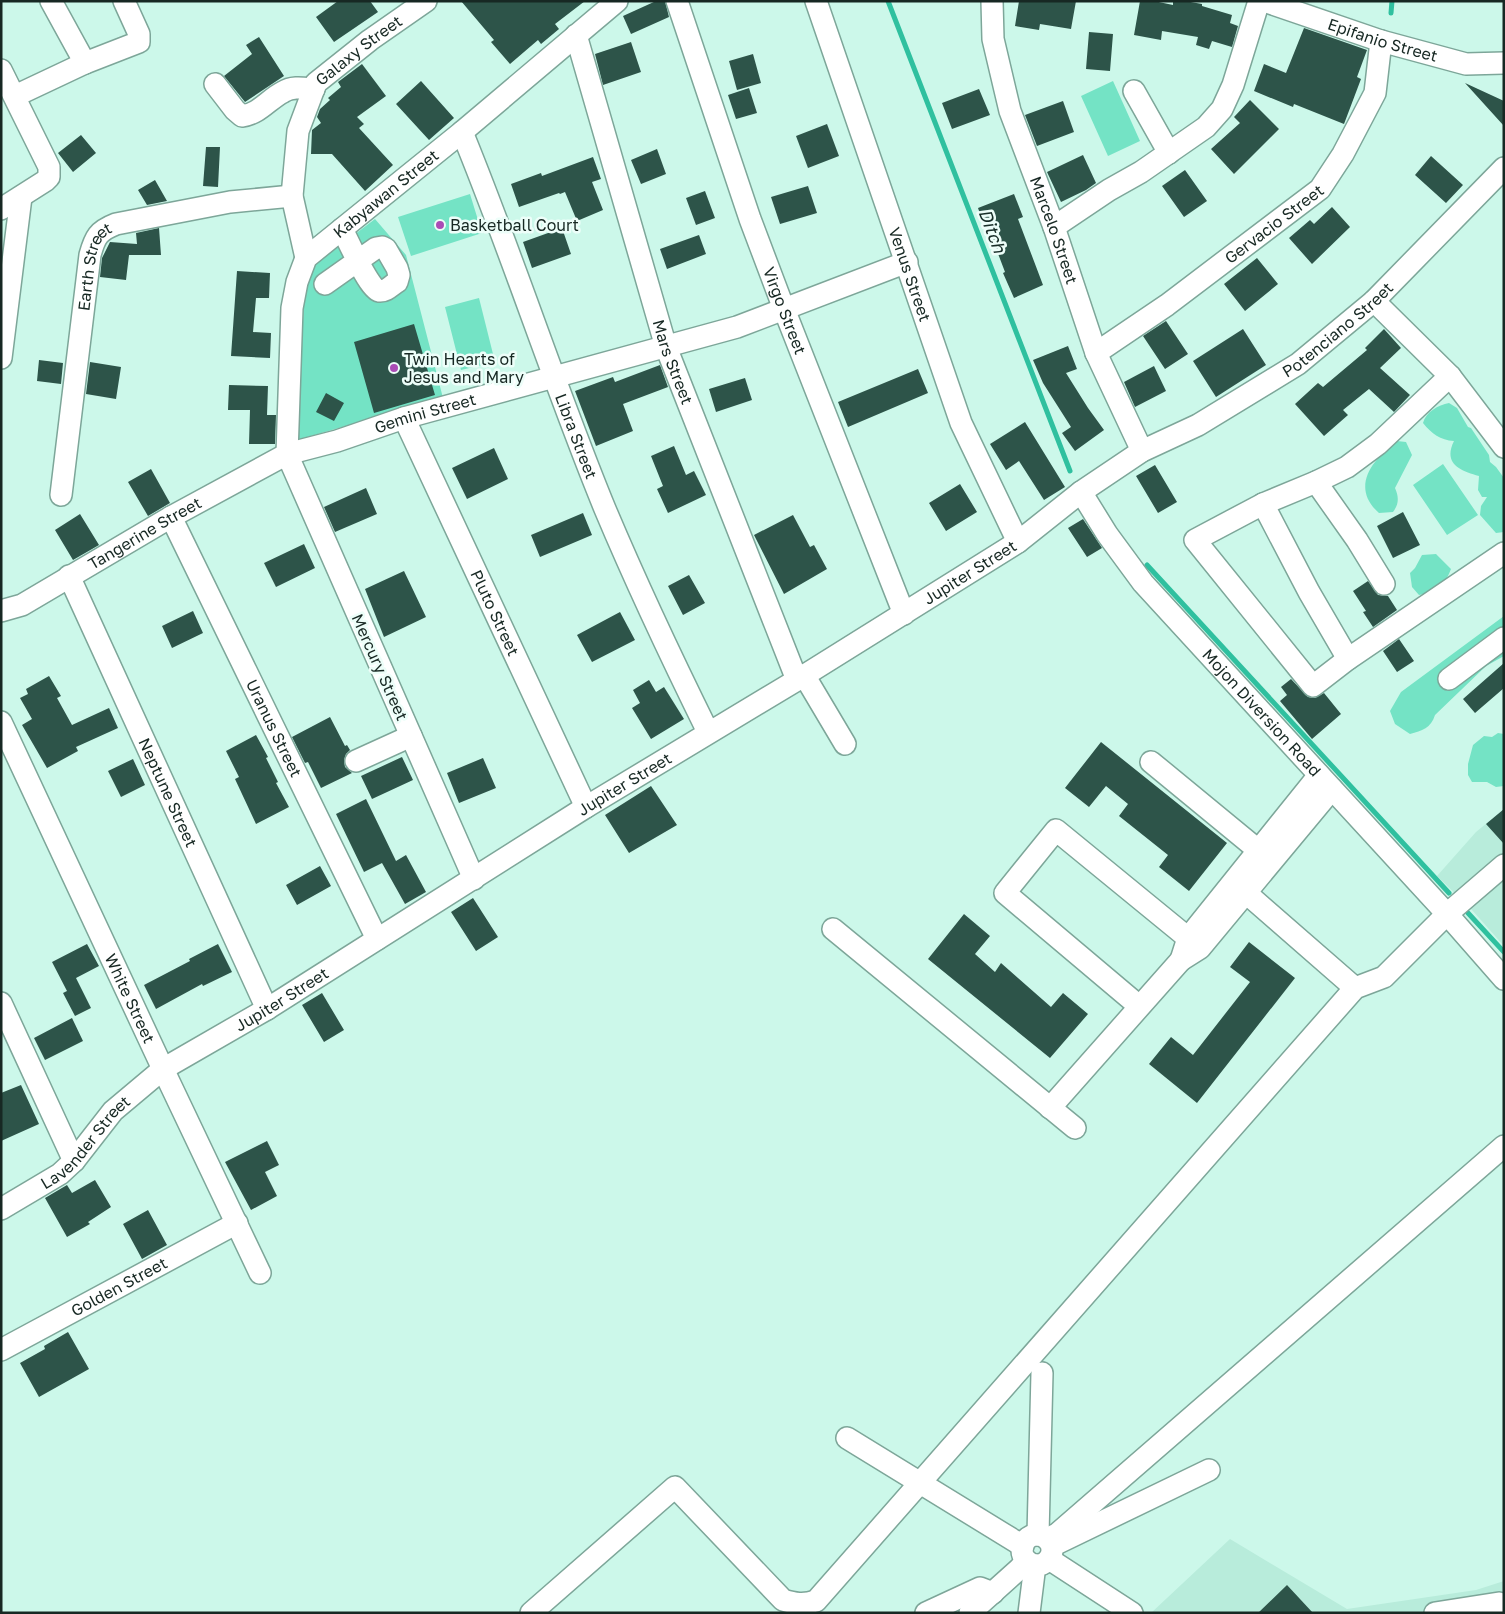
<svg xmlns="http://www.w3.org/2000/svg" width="1505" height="1614" font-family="'Golos Text',sans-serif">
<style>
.built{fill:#b8ecdb}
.green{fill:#74e3c5}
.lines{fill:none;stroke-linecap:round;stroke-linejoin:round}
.stream{stroke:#2fc09f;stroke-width:5}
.building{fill:#2d5449}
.minor-casing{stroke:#7da699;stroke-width:24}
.minor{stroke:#fff;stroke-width:21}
.poi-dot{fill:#aa4cb5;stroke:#edfef9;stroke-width:2}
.labels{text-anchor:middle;stroke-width:5;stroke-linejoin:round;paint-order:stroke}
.street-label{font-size:16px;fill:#172823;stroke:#edfef9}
.poi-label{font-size:16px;fill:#172823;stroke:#edfef9;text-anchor:start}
.water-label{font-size:18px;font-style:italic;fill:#182e28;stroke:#edfef9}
</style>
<rect width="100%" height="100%" fill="#ccf8ea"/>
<!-- built -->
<path class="built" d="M1504,809V946L1472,910L1437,876L1476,832Z
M1230,1539L1347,1609L1476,1590L1504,1581V1613H1151Z"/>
<!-- green -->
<path class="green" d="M1113,81L1140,141L1108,156L1081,96Z
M470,194L482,233L411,256L398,217Z
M375,219L406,255L443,398L297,440L304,301L308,278L317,263Z
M479,298L495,362L461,370L445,307Z
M1449,403L1457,408L1468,427L1471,428L1489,455L1490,462L1496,467L1504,478V532L1496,533L1480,515L1481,506L1487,497H1482L1478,490L1479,476C1459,471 1443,463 1454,441C1440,440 1432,434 1423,423C1426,412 1438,405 1449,403Z
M1397,441L1406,442L1412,455L1395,488C1399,497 1399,504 1393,512L1379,513C1350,487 1372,460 1397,441Z
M1443,464L1478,515L1447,535L1413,485Z
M1436,554L1451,569C1443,588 1440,591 1419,595L1412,587L1410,573L1415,568L1422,555Z
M1504,616V656L1486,666L1435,715C1431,728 1422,731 1410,734L1395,724L1390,711L1401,692Z
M1498,733L1504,734V786L1496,787L1487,782H1472L1468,775V764L1473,745L1484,736L1492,737Z"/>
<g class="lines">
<!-- stream -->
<path class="stream" d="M888,1L1070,471
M1391,13L1392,1
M1147,565L1449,893
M1468,913L1504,952"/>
</g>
<!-- building -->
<path class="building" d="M338,1H370L378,12L334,42L316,17Z
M461,1H585L555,24L559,29L541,44L538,40L510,64L491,42L494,40Z
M656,1H665L669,17L631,34L623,16Z
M1019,1H1076L1071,29L1040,24L1039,30L1015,26Z
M1140,1H1154L1173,5V1H1185L1202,4V6L1232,15L1230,23L1238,26L1232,47L1212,41L1209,49L1196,45L1198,37L1162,31L1161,40L1134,35Z
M1304,28L1367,50L1357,77L1361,79L1344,124L1294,104L1293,107L1254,91L1264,64L1286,73Z
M1089,32L1113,34L1110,71L1086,69Z
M259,37L284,76L245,102L224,76L252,54L246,45Z
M631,42L641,72L603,85L595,54Z
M753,54L761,83L737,90L729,61Z
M362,64L386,96L357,117L364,124L359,128L393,165L365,191L332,154H311L312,130L321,123L317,117L320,109L330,100L328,98L341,87L338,82Z
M421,81L454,118L429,140L396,104Z
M1465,83L1504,101V126Z
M749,88L757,113L736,119L728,95Z
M979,89L990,115L952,129L942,103Z
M1250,100L1279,129L1234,174L1211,149L1240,123L1234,117Z
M1063,101L1074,132L1037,146L1025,115Z
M827,124L839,156L808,168L796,136Z
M81,135L96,153L73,172L58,153Z
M206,147H220L218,187L203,186Z
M657,149L666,174L641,184L631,160Z
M1083,155L1096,183L1086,190L1061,202L1047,172Z
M1431,156L1463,185L1446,203L1415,175Z
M593,157L601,179L592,182L603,210L577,221L565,192L560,194L559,193L519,207L511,184L541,173L542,176Z
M1185,170L1207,201L1184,217L1162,186Z
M155,180L167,201L147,205L138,190Z
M808,186L817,213L780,224L771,197Z
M705,191L715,218L696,225L686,198Z
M1014,194L1023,217L1018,219L1043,285L1014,298L1003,273L1005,272L989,230L986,231L978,208Z
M1332,207L1350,227L1312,264L1289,238L1310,220L1314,224Z
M159,228L161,255H129L126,280L100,277L102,258L110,242L137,244L136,233Z
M562,228L571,254L532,268L523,242Z
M699,235L706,254L667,269L660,249Z
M1257,258L1278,284L1245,311L1224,284Z
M237,271L270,273L269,298H256L253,332L271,333L270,358L231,356Z
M1166,321L1188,354L1165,369L1143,336Z
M414,324L435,395L374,413L354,342Z
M1243,329L1266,365L1216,397L1193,361Z
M1384,329L1401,348L1380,368L1410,395L1394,412L1369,389L1343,410L1348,415L1324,436L1295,404L1318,383L1323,387L1367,350L1365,348Z
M1068,346L1077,369L1066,373L1088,408L1104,430L1075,451L1062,433L1071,427L1043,383L1033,360Z
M39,360L63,363L61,384L37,381Z
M90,362L121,367L116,399L86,394Z
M660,365L668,387L623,404L633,431L596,446L575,391L613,377L615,382Z
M1154,366L1166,391L1135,407L1124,382Z
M918,369L928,393L848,427L838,402Z
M745,378L752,400L716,412L709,389Z
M229,385L268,386L267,415H276L275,444H249L250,410H228Z
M326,393L344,403L334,421L316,412Z
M1025,422L1065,487L1044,500L1019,461L1006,470L990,444Z
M674,446L686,475L694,471L706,495L668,513L657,489L663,486L651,456Z
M494,448L508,479L467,499L452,468Z
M1155,465L1177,502L1158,513L1136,476Z
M151,469L170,503L148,516L128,482Z
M960,484L977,512L946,531L929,503Z
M366,488L377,514L335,532L324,507Z
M1403,512L1420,545L1393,558L1377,526Z
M583,513L592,535L540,557L531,535Z
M80,514L99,545L73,560L55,530Z
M793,515L810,547L814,545L827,569L784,594L754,535Z
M1083,519L1102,548L1087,557L1068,528Z
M304,544L315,568L276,587L264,563Z
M404,571L426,617L384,637L365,589Z
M689,575L705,603L683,615L668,586Z
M1368,581L1378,595L1388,596L1397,610L1373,627L1363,612L1366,611L1353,591Z
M193,611L203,633L172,648L162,626Z
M620,612L635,640L592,662L577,635Z
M1399,639L1414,661L1397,672L1383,651Z
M1504,663V688L1475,713L1463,699Z
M49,676L61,696L57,698L72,725L109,708L118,728L76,747L78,751L47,768L22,725L32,719L20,698L28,694L26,689Z
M1291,679L1308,697L1315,698L1324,693L1341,714L1312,739L1280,701L1287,695L1281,687Z
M649,680L656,692L664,687L684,719L651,739L632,708L640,703L633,690Z
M330,717L345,746L347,745L350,750L346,754L344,760L345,767L352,773L321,788L308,762L305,763L292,737Z
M256,735L268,757L266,758L278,782L276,783L289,807L256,824L235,779L239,777L226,751Z
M1101,742L1227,843L1189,891L1159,867L1168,855L1119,816L1128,804L1106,786L1089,807L1065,788Z
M402,757L413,780L372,799L361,776Z
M483,758L496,788L459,803L447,773Z
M133,759L145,785L121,797L108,771Z
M651,786L677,825L629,853L605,815Z
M366,799L396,861L406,855L426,892L405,904L382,863L364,872L336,814Z
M1504,809V844L1486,824Z
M320,866L331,886L297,905L286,885Z
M473,898L498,937L476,951L451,912Z
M964,914L990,936L975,954L995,972L1001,963L1051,1007L1063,993L1088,1014L1050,1058L928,959Z
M1249,942L1295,978L1197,1103L1149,1064L1171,1037L1193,1055L1250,982L1230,967Z
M87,944L99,966L76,978L91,1008L75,1016L63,993L67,991L52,962Z
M218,944L232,972L203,986L202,984L156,1009L144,985L190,961L189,959Z
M322,993L344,1030L324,1042L302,1005Z
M72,1018L83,1041L45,1060L34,1038Z
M21,1085L39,1124L1,1141V1093Z
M267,1141L279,1165L265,1172L277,1196L251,1210L225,1162Z
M95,1180L111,1207L88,1222L90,1224L67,1237L45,1198L67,1185L72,1193Z
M148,1210L167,1245L142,1259L123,1224Z
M68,1332L89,1369L39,1397L20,1363L45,1349L44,1346Z
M1287,1585L1313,1613H1258Z"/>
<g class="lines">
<defs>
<g id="minor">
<path d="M51,1L85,63"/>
<path id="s1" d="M677,1L750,219L784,309L904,614"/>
<path id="s2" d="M816,1L961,423L1018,542"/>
<path id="s3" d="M992,1L993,39L1010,111L1054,227L1096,353L1142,451"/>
<path id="s4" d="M1264,1L1381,41L1466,64L1504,63"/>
<path id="s5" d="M576,35L666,347L797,680"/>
<path d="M1,70L49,167V177L45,181L1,209"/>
<path d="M215,84L235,110L242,116C259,114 269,99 283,92C292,86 303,88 314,89"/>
<path d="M1134,91L1169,153"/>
<path d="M15,96L85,63L139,42V34L124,1"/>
<path id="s6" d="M462,132C513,256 554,385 605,509C637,585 672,659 708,732"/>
<path d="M1054,227L1109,190L1141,172L1206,127L1222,109L1233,85L1259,1"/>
<path id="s7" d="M306,258L292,196L298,131L316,83L370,40L426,1"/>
<path d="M325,284L376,248L382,247L386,249L397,268L399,275L397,282C392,285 386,292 379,291C369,289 348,240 342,229"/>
<path d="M1374,301L1450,376L1504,447"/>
<path id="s8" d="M1096,353L1167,305L1320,189L1343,154L1375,93L1381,41"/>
<path d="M1,358L21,197"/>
<path d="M1450,376L1378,444L1347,467L1316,482L1263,504L1195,540L1313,686L1348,659L1504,553"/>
<path id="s9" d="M404,418L586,807"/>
<path d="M1316,482L1357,540L1384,584"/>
<path id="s10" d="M1081,492L1107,534L1143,583L1447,914L1504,979"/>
<path id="s11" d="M61,495L90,255C95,237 98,231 116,224L230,202L292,196"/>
<path d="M1263,504L1309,592L1348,659"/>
<path id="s12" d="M171,517L377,939"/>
<path id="s13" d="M69,576L267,1009"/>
<path id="s14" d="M1,611L22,605L171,517L287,454L337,441L404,418L737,327L907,262"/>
<path d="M804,675L845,744"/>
<path d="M1449,679L1504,638"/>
<path id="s15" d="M1,722L163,1069L260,1273"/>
<path d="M356,761L411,736"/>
<path d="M1151,762L1258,850"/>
<path d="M1319,775L1188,938L1181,960L1200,948L1332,789"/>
<path id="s16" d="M474,879L287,454L292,308L297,282L306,258L462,132L617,1"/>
<path d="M1245,892L1355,988"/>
<path d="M833,929L1075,1128"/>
<path d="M1,1003L74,1161"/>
<path d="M1139,1006L1005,893L1056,830L1199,947"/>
<path d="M1050,1108L1181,960"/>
<path id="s17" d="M1,1209L60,1174L74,1161L113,1111L163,1069L267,1009L586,807L797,680L1018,542L1081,492L1142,451L1198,425L1298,364L1374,301L1504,168"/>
<path id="s18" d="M1,1350L237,1223"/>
<path d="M847,1438L1023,1546"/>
<path d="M1038,1535L1042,1373"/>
<circle cx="1037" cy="1550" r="15"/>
<path d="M1047,1539L1057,1534L1504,1146"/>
<path d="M1058,1543L1209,1470"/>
<path d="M1049,1559L1132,1613"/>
<path d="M531,1613L675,1487L783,1600C795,1604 804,1605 816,1601L1355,988L1384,977L1447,914L1504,865"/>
<path d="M926,1613L980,1588L993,1593"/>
<path d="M970,1613L1019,1569L1027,1561"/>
<path d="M1029,1613L1035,1565"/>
<path d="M1435,1613L1499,1603L1504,1607"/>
</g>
</defs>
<!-- minor casing -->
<use href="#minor" class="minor-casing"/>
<!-- minor -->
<use href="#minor" class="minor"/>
</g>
<!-- markers -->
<g class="poi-dot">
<circle cx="440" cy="225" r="5"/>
<circle cx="394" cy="368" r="5"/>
</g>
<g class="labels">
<!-- street labels -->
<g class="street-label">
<text dy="6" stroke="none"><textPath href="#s4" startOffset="125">Epifanio Street</textPath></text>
<text dy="6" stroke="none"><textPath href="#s7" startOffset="234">Galaxy Street</textPath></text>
<text dy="6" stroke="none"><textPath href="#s16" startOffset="765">Kabyawan Street</textPath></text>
<text dy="6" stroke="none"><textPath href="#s8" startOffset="220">Gervacio Street</textPath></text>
<text dy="6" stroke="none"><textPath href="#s3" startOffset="239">Marcelo Street</textPath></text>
<text dy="6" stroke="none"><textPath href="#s11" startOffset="232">Earth Street</textPath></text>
<text dy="6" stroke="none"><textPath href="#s2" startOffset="289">Venus Street</textPath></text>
<text dy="6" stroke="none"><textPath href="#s1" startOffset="328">Virgo Street</textPath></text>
<text dy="6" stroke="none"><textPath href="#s17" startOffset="1606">Potenciano Street</textPath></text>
<text dy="6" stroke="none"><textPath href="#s5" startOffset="341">Mars Street</textPath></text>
<text dy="6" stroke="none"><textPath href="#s14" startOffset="471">Gemini Street</textPath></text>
<text dy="6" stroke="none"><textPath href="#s6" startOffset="325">Libra Street</textPath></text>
<text dy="6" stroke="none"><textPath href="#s14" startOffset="164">Tangerine Street</textPath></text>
<text dy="6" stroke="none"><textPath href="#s17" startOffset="1164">Jupiter Street</textPath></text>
<text dy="6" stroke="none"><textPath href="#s9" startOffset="215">Pluto Street</textPath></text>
<text transform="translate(380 667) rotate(66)" y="6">Mercury Street</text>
<text dy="6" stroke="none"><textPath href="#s10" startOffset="286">Mojon Diversion Road</textPath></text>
<text dy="6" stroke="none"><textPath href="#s12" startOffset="235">Uranus Street</textPath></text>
<text dy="6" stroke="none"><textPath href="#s17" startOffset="759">Jupiter Street</textPath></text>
<text dy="6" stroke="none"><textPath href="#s13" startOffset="238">Neptune Street</textPath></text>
<text dy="6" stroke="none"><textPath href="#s15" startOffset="305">White Street</textPath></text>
<text dy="6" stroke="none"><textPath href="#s17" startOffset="354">Jupiter Street</textPath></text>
<text dy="6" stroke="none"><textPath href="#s17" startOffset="109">Lavender Street</textPath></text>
<text dy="6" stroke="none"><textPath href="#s18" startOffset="134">Golden Street</textPath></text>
</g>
<!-- poi labels -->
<g class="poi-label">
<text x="450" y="231">Basketball Court</text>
<text x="404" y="365">Twin Hearts of<tspan x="404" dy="18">Jesus and Mary</tspan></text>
</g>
<!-- water labels -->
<g class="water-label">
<text transform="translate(992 231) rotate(69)" y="6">Ditch</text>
</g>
</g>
<!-- border -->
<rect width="1505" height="1614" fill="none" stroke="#172823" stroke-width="5"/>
</svg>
